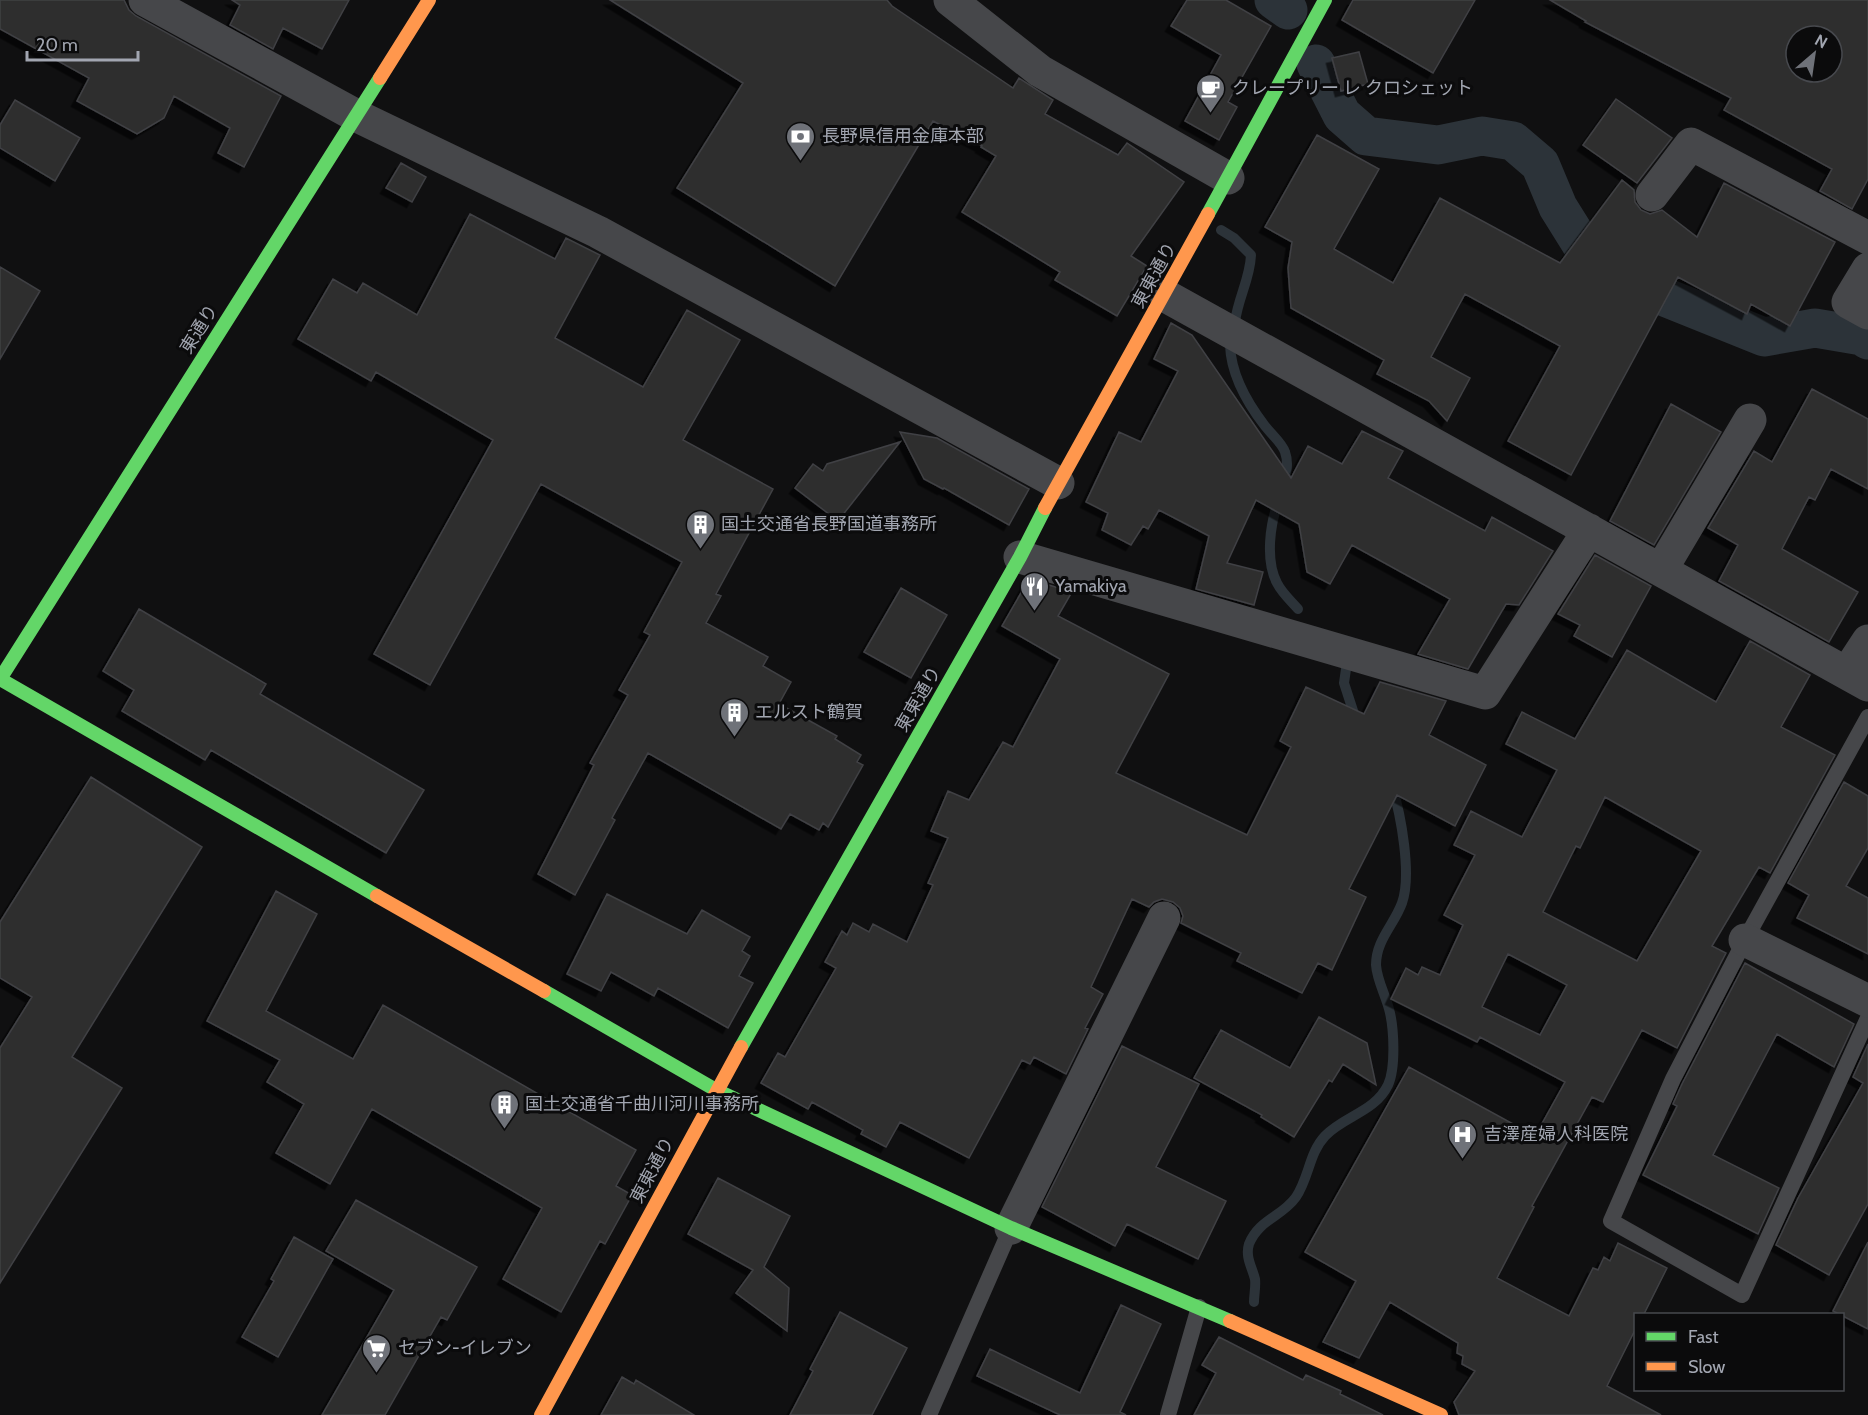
<svg xmlns="http://www.w3.org/2000/svg" width="1868" height="1415" font-family="Cabin,'Noto Sans JP',sans-serif">
<style>
.lines{fill:none;stroke-linecap:round;stroke-linejoin:round}
.stream{stroke:#2c3339;stroke-width:10}
.canal{stroke:#2c3339;stroke-width:39}
.building{fill:#2e2e2f;stroke:#404144;stroke-width:1.5;fill-rule:evenodd;filter:url(#shadow)}
.lane{stroke:#46474a;stroke-width:16}
.street{stroke:#46474a;stroke-width:33}
.fast{stroke:#63d668;stroke-width:14}
.slow{stroke:#ff974d;stroke-width:14}
.labels{text-anchor:middle;stroke-width:6;stroke-linejoin:round;paint-order:stroke}
.poi-label{font-size:18px;fill:#a2a6b1;stroke:#0b0b0c;text-anchor:start}
.street-label{font-size:18px;fill:#a2a6b1;stroke:#0b0b0c}
</style>
<defs>
<filter id="shadow"><feDropShadow dx="-5.5" dy="5.5" stdDeviation="0" flood-color="#0009"/></filter>
</defs>
<rect width="100%" height="100%" fill="#101011"/>
<g class="lines">
<!-- stream -->
<path class="stream" d="M1221,230L1234,238L1251,255C1250,279 1238,298 1235,322
M1230,345C1231,374 1248,404 1265,426C1271,434 1282,443 1285,452C1289,463 1286,474 1284,485
M1279,500C1270,523 1265,560 1277,583C1282,593 1291,601 1298,609
M1347,662L1344,683L1357,723
M1254,1302C1254,1295 1256,1286 1255,1279C1252,1267 1245,1257 1249,1244C1259,1219 1282,1217 1296,1197C1309,1178 1309,1153 1325,1136C1344,1116 1375,1112 1388,1085C1396,1068 1394,1027 1389,1009C1385,994 1377,980 1376,965C1376,940 1394,925 1402,903C1412,875 1401,815 1392,786"/>
<!-- canal -->
<path class="canal" d="M1274,0L1288,10
M1316,64L1342,115L1366,136L1438,145L1482,136L1513,141L1540,164L1558,207L1583,247L1657,294L1764,337L1815,328L1862,336L1868,340"/>
</g>
<!-- building -->
<path class="building" d="M0,0H124L129,10L136,16L281,96L244,167L218,153L230,128L174,96L164,118L137,134L77,101L89,78L0,29Z
M232,0H349L322,49L283,28L273,49L230,25L240,5Z
M610,0H887L892,6L1013,88L1019,78L1053,100L1045,114L1118,155L1127,143L1184,182L1131,256L1147,266L1117,316L1055,280L1060,272L962,212L996,156L981,147L982,146L933,121L835,286L677,188L743,83Z
M1187,0H1226L1271,26L1228,102L1237,107L1219,140L1185,121L1221,55L1171,26Z
M1353,0H1475L1433,73L1342,20Z
M1550,0H1868V179L1852,209L1820,191L1832,169L1724,110L1731,98L1585,22L1586,21ZM1796,36H1832V72H1796Z
M1359,52L1368,84L1341,91L1332,58Z
M1616,99L1672,138L1637,183L1583,145Z
M15,100L80,138L55,181L0,148V125Z
M1317,135L1379,169L1334,249L1393,283L1440,198L1560,263L1622,180L1634,190L1635,202L1641,210L1650,214L1662,210L1697,237L1724,183L1835,242L1790,326L1751,304L1747,314L1678,277L1571,475L1508,441L1560,346L1465,294L1431,357L1470,378L1447,421L1429,401L1377,374L1384,360L1291,308L1288,268L1292,242L1265,227Z
M401,163L426,177L412,202L386,188Z
M470,214L555,259L566,238L600,255L555,338L643,387L687,310L740,340L683,440L773,489L716,594L721,596L706,623L768,657L763,666L791,682L780,702L781,705L837,736L835,739L861,755L857,762L863,765L828,827L823,823L819,830L790,814L781,829L648,753L612,818L615,820L575,895L538,874L594,765L590,763L628,695L619,690L650,635L644,632L682,562L541,484L430,685L374,654L493,440L376,372L371,381L298,339L333,279L357,293L363,283L417,315Z
M0,267L40,291L0,359Z
M1171,323L1192,335L1291,478L1308,446L1342,464L1362,431L1403,451L1388,478L1485,531L1492,517L1553,551L1519,605L1506,604L1468,669L1418,654L1450,599L1352,545L1330,584L1307,572L1299,524L1256,500L1227,563L1263,572L1254,605L1196,589L1209,536L1159,510L1148,529L1143,526L1131,545L1102,530L1108,513L1086,502L1119,432L1141,442L1178,371L1154,359Z
M1812,389L1868,419V489L1831,469L1815,500L1809,497L1782,549L1858,592L1829,642L1719,581L1738,545L1708,528L1754,451L1772,462Z
M1671,404L1721,432L1654,545L1610,521Z
M900,432L937,438L1029,489L1009,525L944,488L943,489L924,479Z
M900,442L838,521L795,488L813,464L823,471L827,464Z
M1595,555L1651,586L1612,657L1574,636L1580,625L1558,614Z
M1029,579L1072,592L1058,616L1169,674L1116,773L1247,835L1291,747L1280,741L1306,687L1364,714L1380,682L1446,701L1429,735L1486,765L1455,826L1397,795L1349,889L1366,897L1332,970L1318,963L1302,993L1237,961L1241,953L1181,923L1183,916L1180,908L1173,902L1162,899L1154,902L1149,907L1132,899L1091,987L1103,994L1085,1028L1088,1029L1066,1074L1034,1057L1030,1064L1022,1060L969,1158L900,1122L886,1147L861,1134L863,1130L812,1102L808,1109L761,1083L778,1053L785,1057L836,968L825,962L842,931L847,935L853,923L869,932L873,924L907,942L933,885L928,883L948,838L931,831L948,791L969,800L1003,742L1013,747L1060,659L1002,626Z
M901,588L947,615L911,678L864,652Z
M139,609L266,684L260,694L424,790L386,853L211,750L205,760L122,711L134,690L103,671Z
M1750,641L1810,675L1781,727L1835,755L1770,873L1759,867L1712,946L1726,953L1677,1048L1642,1030L1603,1102L1592,1097L1532,1206L1534,1207L1497,1278L1569,1316L1593,1268L1598,1270L1604,1257L1610,1261L1618,1243L1667,1268L1644,1314H1635V1330L1607,1386L1661,1415H1459L1454,1402L1475,1371L1462,1364L1463,1356L1457,1353L1458,1343L1390,1302L1359,1358L1323,1342L1356,1281L1305,1252L1409,1067L1535,1136L1565,1082L1480,1037L1477,1042L1391,999L1406,968L1418,975L1422,967L1440,975L1463,925L1444,915L1475,855L1454,845L1471,811L1522,837L1557,770L1506,744L1522,712L1575,739L1627,650L1716,702ZM1605,797L1701,851L1637,961L1543,912L1576,846L1580,848ZM1508,954L1567,985L1540,1035L1482,1007Z
M91,777L202,847L72,1057L122,1088L0,1283V1048L32,997L0,978V922Z
M1844,782L1868,796V848L1846,886L1868,898V954L1797,918L1809,895L1788,883Z
M276,891L317,914L266,1011L353,1059L383,1005L636,1150L616,1186L632,1195L605,1244L600,1241L561,1312L503,1279L542,1208L372,1109L330,1184L276,1153L304,1104L267,1082L280,1060L207,1021Z
M607,894L687,934L702,910L750,937L742,951L750,956L739,976L753,983L728,1028L658,988L654,996L611,972L601,991L567,974Z
M1745,963L1854,1024L1834,1067L1777,1034L1713,1155L1779,1188L1758,1234L1643,1175L1677,1106L1673,1104L1682,1084Z
M1319,1017L1367,1043L1376,1085L1343,1064L1332,1082L1329,1080L1294,1137L1261,1117L1262,1115L1194,1078L1221,1030L1290,1068Z
M1868,1044V1204L1829,1275L1776,1245L1798,1198L1863,1083L1853,1077Z
M1122,1046L1199,1084L1156,1167L1226,1201L1198,1259L1127,1224L1115,1246L1042,1207Z
M718,1178L790,1216L764,1267L789,1288L787,1331L736,1293L753,1270L688,1234Z
M356,1200L477,1267L447,1320L441,1317L385,1415H322L394,1290L326,1251Z
M294,1237L333,1259L278,1357L242,1337L274,1281L271,1279Z
M1868,1242V1329L1833,1311Z
M1121,1305L1161,1324L1120,1412L1126,1415H1060L977,1376L990,1349L1080,1393Z
M840,1312L907,1348L872,1415H790L813,1371L810,1369Z
M1219,1337L1303,1380L1306,1375L1341,1391L1340,1394L1383,1415H1194L1216,1373L1202,1365Z
M622,1377L634,1384L636,1380L694,1415H601Z"/>
<g class="lines">
<!-- lane -->
<path class="lane" d="M1868,717L1745,940L1673,1079L1611,1221L1742,1295L1868,1018
M929,1415L1011,1228
M1168,1415L1199,1307"/>
<!-- street -->
<path class="street" d="M145,0L355,115L598,232L1058,483
M950,0L1040,71L1228,178
M1652,195L1691,144L1868,238
M1868,269L1848,302L1868,313
M1164,295L1868,685
M1020,557L1485,693L1589,530
M1661,570L1750,420
M1847,673L1868,641
M1745,940L1868,1001
M1011,1228L1164,918"/>
<!-- fast -->
<path class="fast" d="M1208,214L1325,0
M0,679L377,896
M0,679L380,78
M544,991L716,1090L1011,1228L1230,1321
M741,1047L1020,557L1045,508"/>
<!-- slow -->
<path class="slow" d="M380,78L429,0
M1045,508L1208,214
M377,896L544,991
M1230,1321L1441,1415
M541,1415L741,1047"/>
</g>
<!-- icons -->
<defs>
<symbol id="cafe-pin" viewBox="-11 -11 22 30"><path d="M0 17L-7.5 6A9.5 9.5 0 1 1 7.5 6Z" fill="#6f7279" stroke="#0b0b0c"/><path d="M-5.5-4.5H6V0H3Q3 3.5 0 3.5H-2.5Q-5.5 3.5-5.5 0ZM3-3.2v2h1.7v-2ZM-6 4.5H4V6H-6Z" fill="#fff"/></symbol>
<symbol id="bank-pin" viewBox="-11 -11 22 30"><path d="M0 17L-7.5 6A9.5 9.5 0 1 1 7.5 6Z" fill="#6f7279" stroke="#0b0b0c"/><path d="M-6-4H6V4H-6ZM0-2.3a2.3 2.3 0 1 0 0 4.6a2.3 2.3 0 1 0 0-4.6Z" fill="#fff"/></symbol>
<symbol id="building-pin" viewBox="-11 -11 22 30"><path d="M0 17L-7.5 6A9.5 9.5 0 1 1 7.5 6Z" fill="#6f7279" stroke="#0b0b0c"/><path d="M-4-6H4V6H1V3H-1V6H-4ZM-2.5-4.3h1.7v1.8h-1.7ZM.8-4.3h1.7v1.8H.8ZM-2.5-1h1.7V.8h-1.7ZM.8-1h1.7V.8H.8Z" fill="#fff"/></symbol>
<symbol id="restaurant-pin" viewBox="-11 -11 22 30"><path d="M0 17L-7.5 6A9.5 9.5 0 1 1 7.5 6Z" fill="#6f7279" stroke="#0b0b0c"/><path d="M-5-6h1v4h1v-4h1v4h1v-4h1v5L-1.5 .5V6h-2V.5L-5-1ZM5-6V6H3V1.5H1.5Q1.5-4 5-6Z" fill="#fff"/></symbol>
<symbol id="hospital-pin" viewBox="-11 -11 22 30"><path d="M0 17L-7.5 6A9.5 9.5 0 1 1 7.5 6Z" fill="#6f7279" stroke="#0b0b0c"/><path d="M-5-5h3v3.5h4V-5h3V5h-3V1.5h-4V5h-3Z" fill="#fff"/></symbol>
<symbol id="supermarket-pin" viewBox="-11 -11 22 30"><path d="M0 17L-7.5 6A9.5 9.5 0 1 1 7.5 6Z" fill="#6f7279" stroke="#0b0b0c"/><path d="M-6-5.5h2.5l.6 2H6L4.5 2H-2.5L-4.4-4H-6ZM-1.5 3.2a1.3 1.3 0 1 0 .1 0ZM3 3.2a1.3 1.3 0 1 0 .1 0Z" fill="#fff"/></symbol>
</defs>
<g fill-rule="evenodd">
<use href="#cafe-pin" x="1194" y="72" width="33" height="45"/>
<use href="#bank-pin" x="784" y="120" width="33" height="45"/>
<use href="#building-pin" x="684" y="508" width="33" height="45"/>
<use href="#restaurant-pin" x="1018" y="570" width="33" height="45"/>
<use href="#building-pin" x="718" y="696" width="33" height="45"/>
<use href="#building-pin" x="488" y="1088" width="33" height="45"/>
<use href="#hospital-pin" x="1446" y="1118" width="33" height="45"/>
<use href="#supermarket-pin" x="360" y="1332" width="33" height="45"/>
</g>
<g class="labels">
<!-- poi labels -->
<g class="poi-label">
<text x="1232" y="94">クレープリー レ クロシェット</text>
<text x="822" y="142">長野県信用金庫本部</text>
<text x="721" y="530">国土交通省長野国道事務所</text>
<text x="1055" y="592">Yamakiya</text>
<text x="755" y="718">エルスト鶴賀</text>
<text x="525" y="1110">国土交通省千曲川河川事務所</text>
<text x="1484" y="1140">吉澤産婦人科医院</text>
<text x="398" y="1354">セブン-イレブン</text>
</g>
<!-- street labels -->
<g class="street-label">
<text transform="translate(1154 275) rotate(-61)" y="6">東東通り</text>
<text transform="translate(199 329) rotate(-58)" y="6">東通り</text>
<text transform="translate(918 699) rotate(-60)" y="6">東東通り</text>
<text transform="translate(652 1170) rotate(-62)" y="6">東東通り</text>
</g>
</g>
<!-- legend -->
<rect x="1634" y="1313" width="210" height="78" fill="#0b0b0c" stroke="#47494e" stroke-width="1.5"/>
<rect x="1646" y="1332" width="30" height="9" fill="#63d668" stroke="#47494e" stroke-width="1.5"/>
<text x="1688" y="1343" font-size="18" fill="#a2a6b1">Fast</text>
<rect x="1646" y="1362" width="30" height="9" fill="#ff974d" stroke="#47494e" stroke-width="1.5"/>
<text x="1688" y="1373" font-size="18" fill="#a2a6b1">Slow</text>
<!-- north arrow -->
<g transform="translate(1814 54) rotate(29)"><circle r="28" fill="#0b0b0c" stroke="#47494e" stroke-width="1.5"/>
<path d="M0-4.5L10 22L0 15L-10 22Z" fill="#6f7279"/>
<text y="-9" font-size="16" font-weight="bold" text-anchor="middle" fill="#a2a6b1">N</text>
</g>
<!-- scale -->
<path d="M27 51v9h111v-9" fill="none" stroke="#a2a6b1" stroke-width="3"/>
<text x="36" y="51" font-size="18" fill="#a2a6b1" stroke="#0b0b0c" stroke-width="4.5" paint-order="stroke">20 m</text>
</svg>
